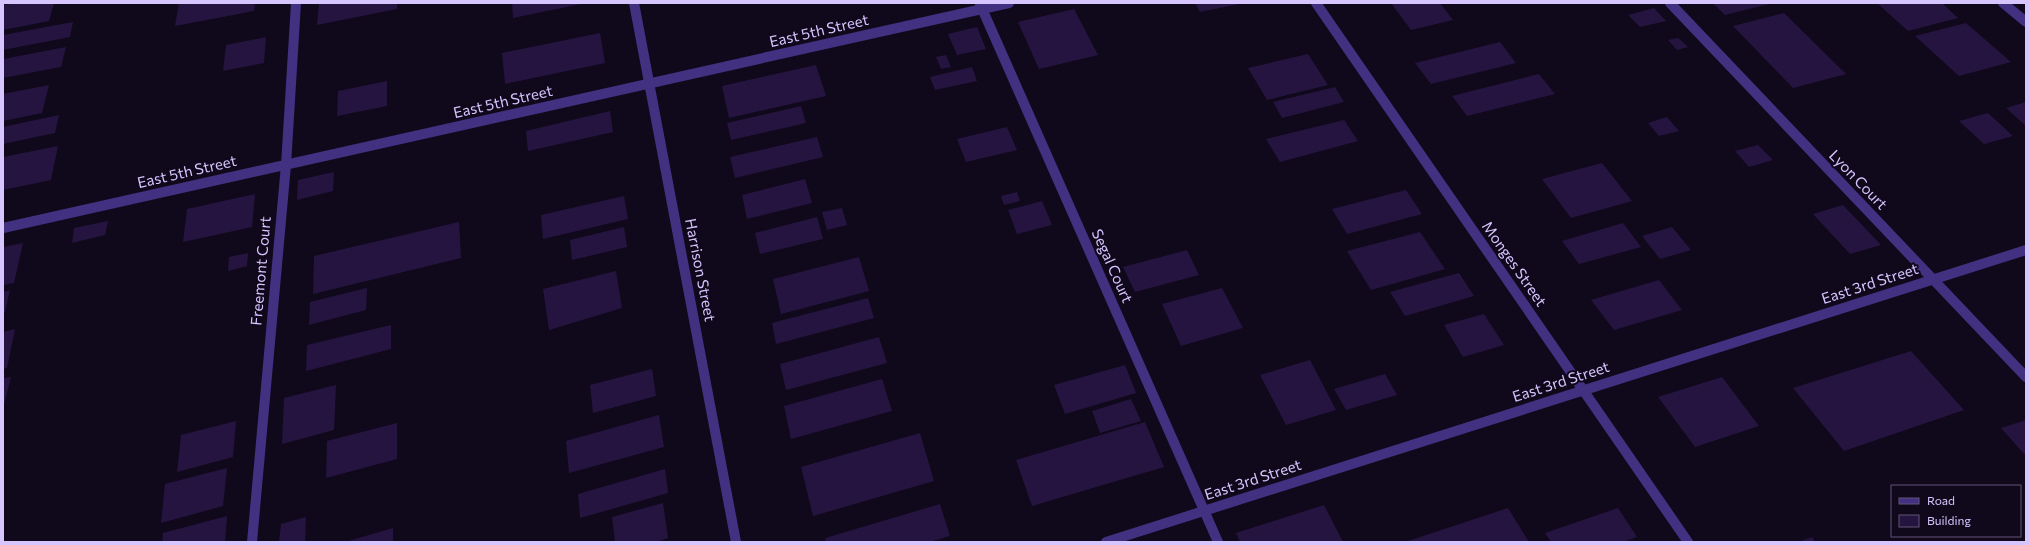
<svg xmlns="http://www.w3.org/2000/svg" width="2029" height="545" font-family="Commissioner,sans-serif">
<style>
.building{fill:#25143f}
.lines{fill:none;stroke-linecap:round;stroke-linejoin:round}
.minor{stroke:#423080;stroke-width:10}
.labels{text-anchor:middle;stroke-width:4;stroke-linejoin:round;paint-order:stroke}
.street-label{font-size:15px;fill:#d7c5ff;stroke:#10091c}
</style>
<rect width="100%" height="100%" fill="#10091c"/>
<!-- building -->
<path class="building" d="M16,3H54L49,21L3,30L4,5Z
M179,3H255L254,11L175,26Z
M319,3H397V9L317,25Z
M512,3H581V4L513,18Z
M1195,3H1239V4L1200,12Z
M1391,3H1440L1453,20L1411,30Z
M1713,3H1769V4L1725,15Z
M1877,3H1942L1958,18L1908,31Z
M1654,8L1666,21L1640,27L1628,15Z
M1074,9L1098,55L1039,69L1018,22Z
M1784,13L1846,74L1793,88L1733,26Z
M73,22L70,37L3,50V35Z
M1966,23L2011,62L1959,76L1915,36Z
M977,27L986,49L957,55L948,34Z
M600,33L605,63L505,84L502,53Z
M266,37L264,63L223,71L226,45Z
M1678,38L1688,47L1677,50L1668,40Z
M1500,42L1516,63L1431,84L1415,63Z
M66,47L61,67L3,78V59Z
M1308,54L1328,85L1267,100L1248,68Z
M946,55L951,67L941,69L936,57Z
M816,65L826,96L729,118L722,86Z
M972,67L977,81L935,90L930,77Z
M1539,74L1555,94L1467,116L1452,96Z
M387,81V106L337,116L338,91Z
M49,85L42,113L3,121V94Z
M1335,87L1344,102L1282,118L1273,102Z
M2026,102V126L2006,108Z
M801,106L806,123L731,140L727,123Z
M610,111L613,132L528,151L526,131Z
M1988,113L2013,136L1984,144L1959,121Z
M59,115L55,133L3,144V127Z
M1667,117L1679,131L1659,136L1648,123Z
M1344,120L1358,141L1280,162L1266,139Z
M1007,127L1017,150L966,162L957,139Z
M817,137L823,157L735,178L730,157Z
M1758,145L1773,160L1749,167L1735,151Z
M58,146L51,180L3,190V157Z
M1602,163L1632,201L1571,218L1542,179Z
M334,172L333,191L297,200L298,180Z
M805,179L812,203L747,219L742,195Z
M1406,190L1422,214L1347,234L1332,209Z
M1017,192L1020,201L1004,205L1001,196Z
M255,194L252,227L183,242L187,209Z
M624,196L628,219L543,239L541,215Z
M1042,201L1052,225L1017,234L1008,210Z
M1843,205L1881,245L1850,254L1813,214Z
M842,208L847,225L827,230L822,212Z
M817,217L823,239L760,254L755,233Z
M108,221L105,235L72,243L74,228Z
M459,222L461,258L313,294L314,256Z
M1623,223L1641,247L1579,264L1562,241Z
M624,227L627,247L572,260L570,240Z
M1672,227L1691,250L1660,259L1642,236Z
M1420,232L1445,269L1371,290L1347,251Z
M23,243L14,283L3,285V247Z
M1187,250L1199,275L1135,292L1123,267Z
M248,253L247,266L228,271L229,257Z
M859,257L869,291L781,314L773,279Z
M616,271L622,308L549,330L543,289Z
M1459,273L1474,296L1405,316L1390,292Z
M1659,280L1682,310L1614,330L1591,300Z
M367,288L366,310L309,325L310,302Z
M1222,288L1243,328L1181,346L1162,304Z
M10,290L5,312H3V292Z
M868,298L874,318L776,344L772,323Z
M1484,314L1504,345L1463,357L1444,325Z
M391,325V349L306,371L307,345Z
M15,329L7,368L3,369V332Z
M879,337L887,363L786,390L780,364Z
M1911,351L1964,410L1844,451L1793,388Z
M1310,360L1336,410L1286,425L1260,375Z
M1125,365L1136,393L1065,414L1054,385Z
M652,369L656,396L593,413L590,385Z
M1385,374L1397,395L1346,410L1334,389Z
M11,377L4,405L3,406V378Z
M1722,377L1759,426L1695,447L1658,397Z
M882,379L892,411L791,439L784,406Z
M336,385L334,430L282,444L284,398Z
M1131,399L1141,421L1100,433L1092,411Z
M659,415L664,447L569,473L566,441Z
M2026,420V456L2001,428Z
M236,421L233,457L177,472L181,435Z
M1145,422L1164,467L1032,506L1016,460Z
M397,423V459L326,478L327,441Z
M920,433L934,481L813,516L801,467Z
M227,468L223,506L161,523L165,484Z
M665,469L668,493L580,518L578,494Z
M663,503L668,538L656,542H615L612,517Z
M940,504L950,536L929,542H826L825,538Z
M1324,505L1343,542H1240L1236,533Z
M1508,508L1529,542H1405Z
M1618,508L1637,537L1623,542H1551L1545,533Z
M227,516L225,542H162L163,533Z
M306,517L305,542H279L281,524Z
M393,528V542H345Z
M1812,537L1815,542H1798Z"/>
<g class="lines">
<!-- minor -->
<path class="minor" d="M634,3L736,542
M1316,3L1688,542
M1670,3L2026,377
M2003,3L2026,22
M980,4L1218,542
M3,228L1009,3
M252,542L286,165L296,3
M1106,542L2026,250"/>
</g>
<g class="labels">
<!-- street labels -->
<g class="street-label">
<text transform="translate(819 31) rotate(-13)" y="5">East 5th Street</text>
<text transform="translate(503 102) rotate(-13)" y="5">East 5th Street</text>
<text transform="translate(187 172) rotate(-13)" y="5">East 5th Street</text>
<text transform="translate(1858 180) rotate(46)" y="5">Lyon Court</text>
<text transform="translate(1514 264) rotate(55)" y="5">Monges Street</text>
<text transform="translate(1112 266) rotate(66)" y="5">Segal Court</text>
<text transform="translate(700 270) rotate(79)" y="5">Harrison Street</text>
<text transform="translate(261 271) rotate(-85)" y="5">Freemont Court</text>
<text transform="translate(1870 284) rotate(-18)" y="5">East 3rd Street</text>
<text transform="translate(1561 382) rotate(-18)" y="5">East 3rd Street</text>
<text transform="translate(1253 480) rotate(-18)" y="5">East 3rd Street</text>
</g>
</g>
<!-- border -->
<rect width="2029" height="545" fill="none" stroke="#d7c5ff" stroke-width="8"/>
<!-- legend -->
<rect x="1891" y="485" width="130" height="52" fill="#10091c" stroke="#605477"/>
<rect x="1899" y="498" width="20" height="6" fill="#423080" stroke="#605477"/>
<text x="1927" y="505" font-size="12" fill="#d7c5ff">Road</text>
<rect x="1899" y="515" width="20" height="12" fill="#25143f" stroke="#605477"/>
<text x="1927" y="525" font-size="12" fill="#d7c5ff">Building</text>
</svg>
